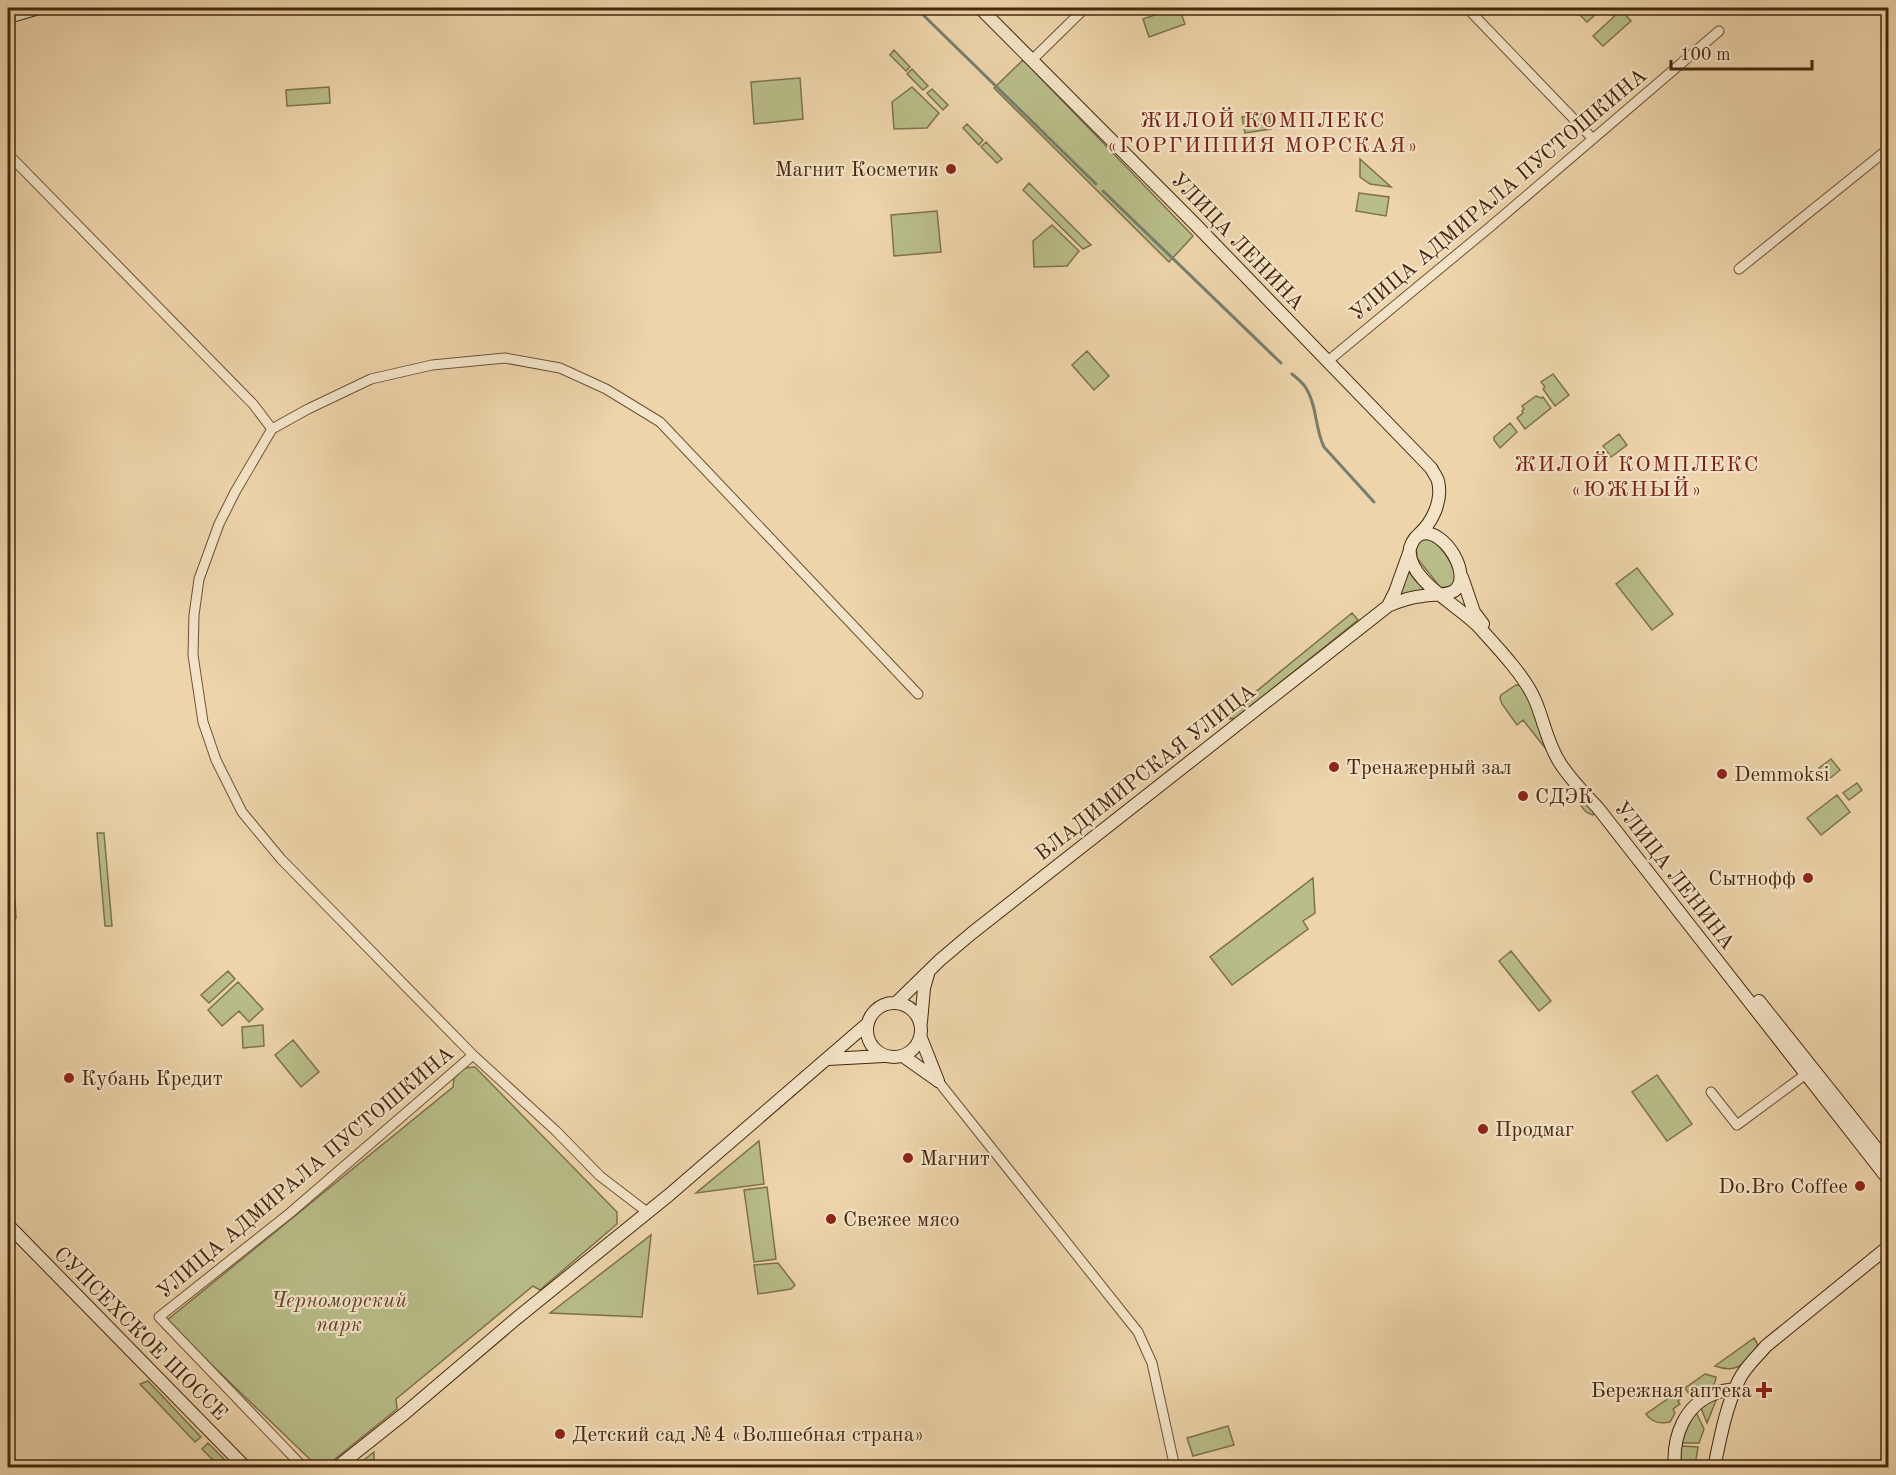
<svg xmlns="http://www.w3.org/2000/svg" width="1896" height="1475" font-family="'Old Standard TT',serif">
<style>
.green{fill:#b8bd89;stroke:#7e724a;stroke-width:1.5}
.lines{fill:none;stroke-linecap:round;stroke-linejoin:round}
.stream{stroke:#777e6d;stroke-width:3}
.street-casing{stroke:#6f5334;stroke-width:11}
.secondary-casing{stroke:#45280c;stroke-width:14}
.street{stroke:#f3e3c8;stroke-width:9}
.secondary{stroke:#f3e3c8;stroke-width:12}
.poi-dot{fill:#8f2418;stroke:#f3e3c8;stroke-width:2}
.labels{text-anchor:middle;stroke-width:4.5;stroke-linejoin:round;paint-order:stroke}
.poi-label{font-size:21px;fill:#45280c;stroke:#f3e3c8;text-anchor:start}
.street-label{font-size:21px;fill:#45280c;stroke:#f3e3c8}
.park-label{font-size:21px;font-style:italic;fill:#5c4625;stroke:#f3e3c8}
.neighbourhood-label{font-size:22px;letter-spacing:1.5px;fill:#7a1f14;stroke:#f3e3c8}
</style>
<rect width="100%" height="100%" fill="#edd4aa"/>
<filter id="stains"><feTurbulence type="fractalNoise" baseFrequency=".00333" numOctaves="4"/><feColorMatrix values="0 0 0 0 .2 0 0 0 0 .09 0 0 0 0 .02 0 0 0 .5 -.17"/></filter>
<radialGradient id="worn" r=".72"><stop offset=".6" stop-color="#630" stop-opacity="0"/><stop offset="1" stop-color="#630" stop-opacity=".3"/></radialGradient>
<!-- green -->
<path class="green" d="M1175,8H1179L1185,24L1149,37L1143,19Z
M1573,8H1603L1587,22Z
M1621,10L1631,21L1603,46L1593,36Z
M894,50L910,67L906,71L890,55Z
M1023,60L1193,236L1169,262L994,88Z
M912,69L928,86L923,90L907,74Z
M800,78L803,119L754,124L751,82Z
M329,87L330,103L287,106L286,90Z
M912,87L939,113L927,128L894,129L892,102Z
M932,89L948,105L943,110L927,93Z
M1269,113L1271,129L1245,133L1242,117Z
M967,124L983,140L979,145L963,128Z
M986,142L1002,159L997,163L981,147Z
M1360,159L1391,187L1370,184L1360,177Z
M1029,183L1091,245L1083,249L1023,190Z
M1359,193L1389,197L1386,216L1356,211Z
M937,211L941,252L894,256L891,215Z
M1052,225L1079,251L1067,266L1034,267L1033,241Z
M1087,351L1109,376L1094,390L1072,365Z
M1553,374L1569,395L1555,406L1543,389L1545,387L1541,382Z
M1536,396L1541,398L1543,397L1551,408L1525,429L1517,418L1523,413L1522,411L1524,409L1522,406Z
M1510,423L1517,432L1500,448L1494,440V437Z
M1619,434L1627,445L1611,457L1603,446Z
M1430,538C1443,549 1455,565 1457,582L1447,588L1440,587L1417,558L1416,546L1421,539Z
M1409,564L1427,591L1401,594L1399,591Z
M1637,568L1673,614L1652,630L1616,584Z
M1352,613L1358,620L1236,718L1230,719L1231,712Z
M1516,685L1524,686L1544,736L1596,811L1593,815L1586,812L1574,797L1580,792L1523,720L1517,725L1502,704L1500,698L1501,695Z
M1831,759L1840,770L1828,780L1819,768Z
M8,760H12L14,794L8,795Z
M1857,783L1862,790L1849,800L1843,793Z
M1837,795L1850,812L1821,835L1807,818Z
M97,833H104L112,926H105Z
M8,844H10L14,892H8Z
M1313,878L1315,913L1303,921L1308,929L1232,985L1210,957Z
M15,901L16,918L8,919V902Z
M1511,951L1551,1001L1539,1011L1499,961Z
M228,971L235,979L209,1003L201,995Z
M238,982L263,1009L249,1022L239,1011L222,1026L208,1010Z
M263,1025L264,1046L243,1048L242,1027Z
M293,1040L319,1072L301,1087L275,1055Z
M475,1067L617,1212V1224L540,1290L533,1286L396,1399L397,1409L325,1467H318L166,1321L453,1087L454,1078L464,1068Z
M1657,1075L1692,1124L1667,1141L1632,1092Z
M759,1141L764,1184L696,1193Z
M767,1187L776,1259L754,1262L744,1190Z
M651,1235L642,1317L550,1313Z
M778,1263L795,1285L791,1289L758,1294L754,1265Z
M1754,1338L1757,1343V1349C1743,1364 1737,1374 1715,1366Z
M1705,1374L1716,1377C1715,1389 1704,1394 1694,1401L1685,1388Z
M148,1381L201,1437L195,1442L140,1384Z
M1679,1391L1683,1396L1678,1401L1680,1404L1673,1409L1675,1413L1670,1422C1660,1424 1652,1423 1646,1414Z
M1717,1398L1707,1423L1701,1408L1707,1402Z
M1696,1412L1704,1429L1699,1443H1681L1683,1430Z
M1228,1426L1234,1445L1193,1456L1187,1438Z
M208,1443L232,1467H220L202,1449Z
M1681,1446L1698,1447L1695,1466L1679,1465Z
M374,1452V1467H355Z"/>
<g class="lines">
<!-- stream -->
<path class="stream" d="M916,8L1096,184
M1103,191L1281,363
M1292,374C1297,378 1303,383 1306,388C1317,405 1315,429 1324,447L1374,502"/>
<defs>
<path id="street" d="M1467,8L1593,139
M1032,60L1085,8
M8,154L253,404L272,429L235,492L219,524L199,579L194,615L193,655L203,722L216,760L242,812L281,859L473,1055L556,1131L600,1176L647,1212
M1739,269L1888,149
M1328,361L1490,227L1719,31
M272,429L308,409L371,379L432,365L505,358L560,368L606,389L660,422L918,694
M938,1081L1138,1332L1152,1363L1175,1468
M1711,1092L1737,1125L1806,1074
M304,1468L159,1317L290,1213L473,1055"/>
<path id="secondary" d="M980,8L1194,223L1431,468C1433,472 1437,477 1438,481C1443,501 1432,523 1418,535
M8,17L39,8
M1462,577L1474,612L1483,624
M1388,606L1395,592L1409,553
M1759,1001L1888,1163
M867 1030a27 27 0 1 1 54 0a27 27 0 1 1-54 0Z
M896,1003L940,960L972,933L1388,606C1399,601 1410,597 1423,596C1432,594 1446,596 1454,591C1474,577 1444,527 1421,534C1415,536 1412,542 1410,548C1405,579 1461,607 1479,627C1497,647 1524,675 1535,700C1544,721 1547,743 1560,763C1570,779 1585,794 1598,808L1888,1179
M921,1022L924,988L928,974
M921,1038L938,1081
M903,1056L937,1080
M828,1059L884,1056
M8,1225L246,1468
M336,1468L404,1414L517,1318L669,1195L867,1024
M1675,1468C1672,1436 1685,1404 1716,1393C1722,1390 1730,1390 1736,1389
M1714,1468C1720,1439 1726,1406 1739,1380C1745,1367 1757,1357 1766,1346L1888,1247"/>
</defs>
<!-- street casing -->
<use href="#street" class="street-casing"/>
<!-- secondary casing -->
<use href="#secondary" class="secondary-casing"/>
<!-- street -->
<use href="#street" class="street"/>
<!-- secondary -->
<use href="#secondary" class="secondary"/>
</g>
<!-- markers -->
<g class="poi-dot">
<circle cx="951" cy="169" r="6"/>
<circle cx="1334" cy="767" r="6"/>
<circle cx="1722" cy="774" r="6"/>
<circle cx="1523" cy="796" r="6"/>
<circle cx="1808" cy="878" r="6"/>
<circle cx="69" cy="1078" r="6"/>
<circle cx="1483" cy="1129" r="6"/>
<circle cx="908" cy="1158" r="6"/>
<circle cx="1860" cy="1186" r="6"/>
<circle cx="831" cy="1219" r="6"/>
<path d="M1761 1381h6v6h6v6h-6v6h-6v-6h-6v-6h6z"/>
<circle cx="560" cy="1434" r="6"/>
</g>
<g class="labels">
<!-- poi labels -->
<g class="poi-label">
<text x="939" y="176" text-anchor="end">Магнит Косметик</text>
<text x="1346" y="774">Тренажерный зал</text>
<text x="1734" y="781">Demmoksi</text>
<text x="1535" y="803">СДЭК</text>
<text x="1796" y="885" text-anchor="end">Сытнофф</text>
<text x="81" y="1085">Кубань Кредит</text>
<text x="1495" y="1136">Продмаг</text>
<text x="920" y="1165">Магнит</text>
<text x="1848" y="1193" text-anchor="end">Do.Bro Coffee</text>
<text x="843" y="1226">Свежее мясо</text>
<text x="1752" y="1397" text-anchor="end">Бережная аптека</text>
<text x="572" y="1441">Детский сад №4 «Волшебная страна»</text>
</g>
<!-- street labels -->
<g class="street-label">
<text transform="translate(1498 194) rotate(-40)" y="7">УЛИЦА АДМИРАЛА ПУСТОШКИНА</text>
<text transform="translate(1238 241) rotate(46)" y="7">УЛИЦА ЛЕНИНА</text>
<text transform="translate(1145 772) rotate(-38)" y="7">ВЛАДИМИРСКАЯ УЛИЦА</text>
<text transform="translate(1675 875) rotate(52)" y="7">УЛИЦА ЛЕНИНА</text>
<text transform="translate(305 1172) rotate(-40)" y="7">УЛИЦА АДМИРАЛА ПУСТОШКИНА</text>
<text transform="translate(141 1333) rotate(45)" y="7">СУПСЕХСКОЕ ШОССЕ</text>
</g>
<!-- park labels -->
<g class="park-label">
<text x="339" y="1307">Черноморский<tspan x="339" dy="24">парк</tspan></text>
</g>
<!-- neighbourhood labels -->
<g class="neighbourhood-label">
<text x="1263" y="127">ЖИЛОЙ КОМПЛЕКС<tspan x="1263" dy="25">«ГОРГИППИЯ МОРСКАЯ»</tspan></text>
<text x="1637" y="471">ЖИЛОЙ КОМПЛЕКС<tspan x="1637" dy="25">«ЮЖНЫЙ»</tspan></text>
</g>
</g>
<!-- margin -->
<rect width="1896" height="1475" fill="none" stroke="#edd4aa" stroke-width="30"/>
<rect x="9" y="9" width="1878" height="1457" fill="none" stroke="#45280c" stroke-width="3"/>
<rect x="15" y="15" width="1866" height="1445" fill="none" stroke="#45280c" stroke-width="1.5"/>
<!-- scale -->
<path d="M1671 60v9h141v-9" fill="none" stroke="#45280c" stroke-width="3"/>
<text x="1680" y="60" font-size="18" fill="#45280c" stroke="#f3e3c8" stroke-width="4.5" paint-order="stroke">100 m</text>
<rect width="100%" height="100%" filter="url(#stains)"/>
<rect width="100%" height="100%" fill="url(#worn)"/>
</svg>
